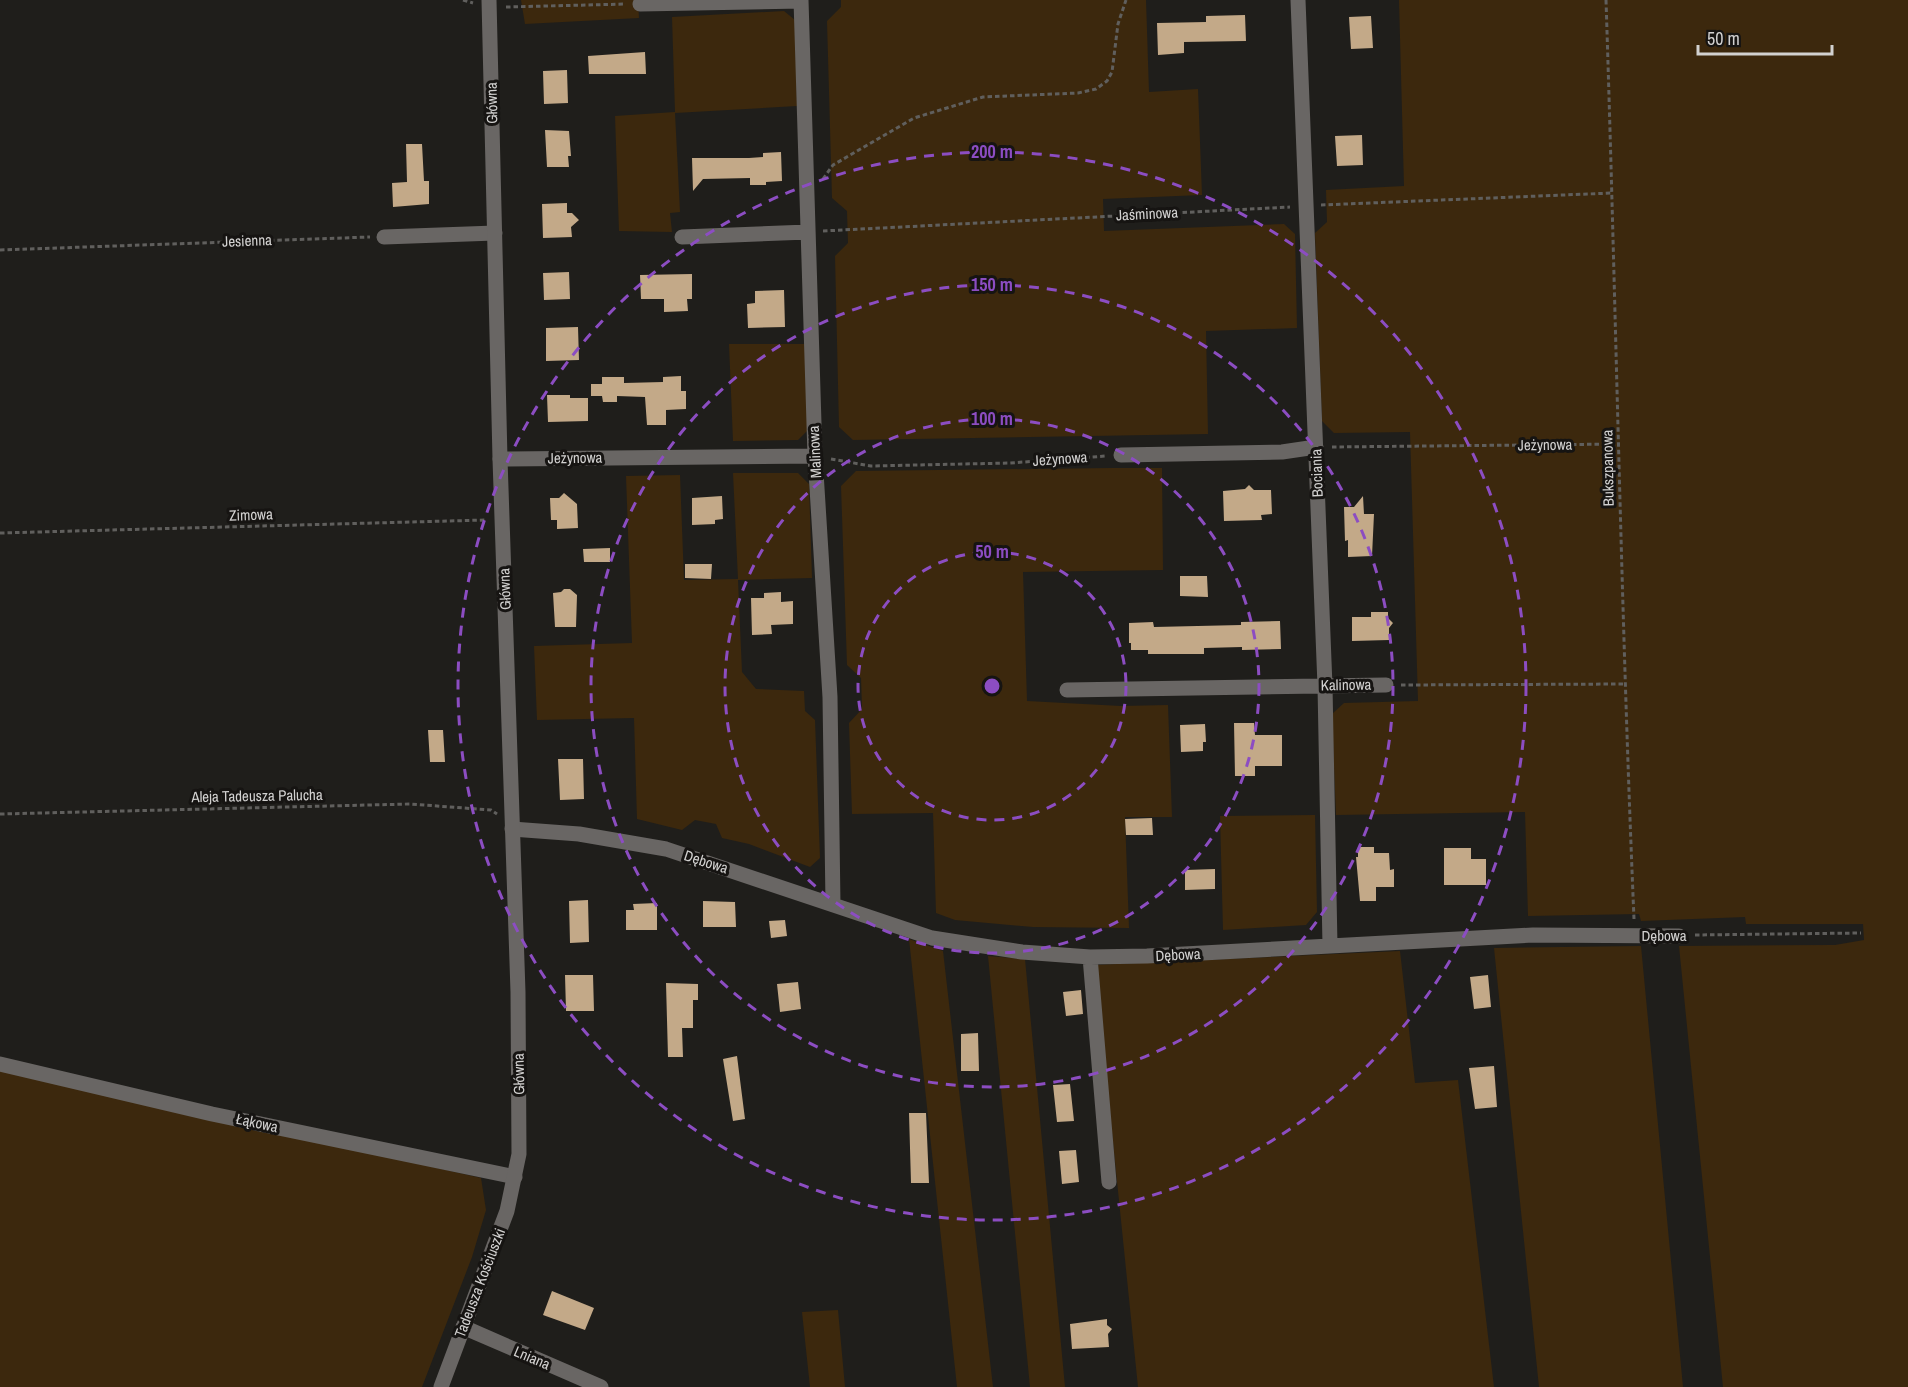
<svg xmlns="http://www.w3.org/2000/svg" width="1908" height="1387" font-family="'Archivo Narrow',sans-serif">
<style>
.green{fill:#3c280d}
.building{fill:#c3a988}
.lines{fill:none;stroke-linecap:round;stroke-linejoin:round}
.path{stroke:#605f5d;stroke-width:3;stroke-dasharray:4.5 3;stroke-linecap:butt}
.minor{stroke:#696664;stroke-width:15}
.tertiary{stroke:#696664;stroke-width:15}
.ring{fill:none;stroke:#8c4dc2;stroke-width:3;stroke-dasharray:10 8}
.labels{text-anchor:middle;stroke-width:6;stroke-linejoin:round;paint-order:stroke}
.street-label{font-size:15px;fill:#d2d1d0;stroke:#161412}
.centre{fill:#8c4dc2;stroke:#161412;stroke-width:3}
.ring-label{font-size:18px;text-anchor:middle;font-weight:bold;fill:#8c4dc2;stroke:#161412;stroke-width:6;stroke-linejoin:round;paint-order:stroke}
</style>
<rect width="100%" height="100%" fill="#1f1e1b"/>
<!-- green -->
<path class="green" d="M521,0H638L639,18L525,24Z
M841,0H1146L1149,92L1198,89L1202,195L1103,199L1104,231L1284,224L1295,234L1297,328L1206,331L1208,434L853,440L839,427L835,256L848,243L847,211L832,198L827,21L841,7Z
M1399,0H1908V1387H1723L1679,946L1835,945L1864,940L1863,924H1746L1745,917L1641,921L1639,914L1528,916L1525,812L1336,815L1332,714L1344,703L1418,701L1410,432L1334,433L1322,421L1315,233L1327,222L1326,190L1404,186Z
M784,11L795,20L797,106L675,113L680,212L670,213L672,232L619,231L615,116L675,112L672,17Z
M729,344H805L808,430L798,440L733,441Z
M1112,468H1162L1163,570L1023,572L1027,701L1121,706L1168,705L1172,817H1125L1129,928L1033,927L955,920L936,913L933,813L852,814L849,723L862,709L861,678L847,665L841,486L856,471Z
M733,473H798L809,484L812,578L738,580L742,672L756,689L804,691L805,711L815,720L820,858L810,867L749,844L722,838L716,824L695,820L682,830L637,819L634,718L537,720L534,646L632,643L626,476L680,475L684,580L738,579Z
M1315,815L1317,912L1306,925L1223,930L1220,816Z
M909,939L943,951L993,1387H957Z
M1641,946L1683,1387H1539L1494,948Z
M1400,951L1415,1083L1458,1080L1494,1387H1138L1095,965Z
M988,956L1025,959L1065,1387H1030Z
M0,1068L481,1178L486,1210L472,1257L422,1387H0Z
M838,1310L845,1387H810L802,1312Z"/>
<!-- building -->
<path class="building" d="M1245,15L1246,41L1184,42V53L1158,55L1157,23L1206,22V16Z
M1371,16L1373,48L1351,49L1349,17Z
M645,52L646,74H589L588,56Z
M567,70L568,103L544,104L543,71Z
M545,130L569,131L571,156H568L569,167H547Z
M1362,135L1363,165L1337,166L1335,136Z
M406,144H422L424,181H429V204L393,207L392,183L407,182Z
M781,152L782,181L766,182V185H750V178L703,179L693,191L692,158H749L763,157V153Z
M567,203V213H572L579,220L571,227L572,237L543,238L542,204Z
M569,272L570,299L544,300L543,273Z
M692,274V299H687L688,311L664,312V299H641L640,275Z
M784,290L785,327L748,328L747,304L755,303V291Z
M578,327L579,360L546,361V328Z
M681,376V391H686V409L666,410V425H647L645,397L617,396V402H603L602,396H591V384H602V377H624V383L663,382V377Z
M547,395H570V398H588V421L548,422Z
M1249,485L1254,490H1271L1272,514L1261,515L1262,520L1224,521L1223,491L1245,489Z
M564,493L577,504L578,528L557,529V520H551L550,498H559Z
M722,496L723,519L715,520V524L692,525V498Z
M1363,496L1364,514H1374L1372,556L1348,557V540L1345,541L1344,507H1354Z
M610,548V562H584L583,549Z
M685,564H712L711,579L685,578Z
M1180,576H1207L1208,597L1180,596Z
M564,589H570L577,595L576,627H555L553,593L561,592Z
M781,592V602L793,601V624L771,625L772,634L752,635L751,598H764V593Z
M1371,612H1388V618L1393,623L1389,628V640L1352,641V617H1371Z
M1280,621L1281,649L1242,650V647L1204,648V654H1148V650H1131V643H1129V623L1153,622L1154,627L1241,625V622Z
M1234,723H1254L1255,735H1282V766H1255V776H1235Z
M1205,724L1206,742H1203V751L1181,752L1180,725Z
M428,730H443L445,762H430Z
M558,759H583L584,799L560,800Z
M1152,818L1153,835H1126L1125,819Z
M1358,847H1374V853H1389L1390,870L1394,869V887H1376V901H1360L1356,857H1358Z
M1444,848H1471V859H1486V885H1444Z
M1215,869V889L1185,890V870Z
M588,900L589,942L570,943L569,901Z
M703,901L735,902L736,927H703Z
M657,903V930H626V910H634L633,904Z
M785,920L787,936L771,938L769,921Z
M565,975H593L594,1011H566Z
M1488,975L1491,1007L1474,1009L1470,977Z
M798,982L801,1009L780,1012L777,984Z
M666,983L698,984V1000H693V1028H682L683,1057H668Z
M1081,990L1083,1014L1066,1016L1063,992Z
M978,1033L979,1071H961V1034Z
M737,1056L745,1119L733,1121L723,1059Z
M1494,1066L1497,1107L1475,1109L1469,1068Z
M1070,1084L1074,1121L1057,1122L1053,1085Z
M909,1113H926L929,1183H911Z
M1076,1150L1079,1182L1062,1184L1059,1151Z
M552,1291L594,1308L585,1330L543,1315Z
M1107,1319V1325L1112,1329L1108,1334L1109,1347L1072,1349L1070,1324Z"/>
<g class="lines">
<!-- path -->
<path class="path" d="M463,0L473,3
M1606,0C1616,306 1621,613 1634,919
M506,7L626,4
M823,179L833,165L914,118L983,97L1078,93L1096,89L1107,81L1112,72L1118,24L1126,0
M1321,205L1612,193
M823,231L1290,207
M0,250L370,237
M1332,447L1620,444
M831,459L871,466L1010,463L1106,456
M0,533L486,520
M1401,685L1624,684
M0,814L410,804L491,810L497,814
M1695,935L1861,933"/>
<!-- minor -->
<path class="minor" d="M801,0L815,456L830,697L833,904
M1298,0L1325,686L1330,946
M640,4L801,1
M384,237L495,233
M682,237L808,232
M1121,455L1282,452L1316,447
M500,459L815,456
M1067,690L1386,685
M512,829L579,834L666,849L932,938L1022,952L1090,957L1147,956L1533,935L1679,936
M1090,957L1109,1182
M0,1064L212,1114L515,1177
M463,1327L601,1387"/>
<!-- tertiary -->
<path class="tertiary" d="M441,1387L507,1211L519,1154L518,992L500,459L489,0"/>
</g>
<!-- distance rings -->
<g class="ring">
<circle cx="992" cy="686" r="134"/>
<circle cx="992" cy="686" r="267"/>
<circle cx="992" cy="686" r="401"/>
<circle cx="992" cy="686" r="534"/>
</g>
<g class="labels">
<!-- street labels -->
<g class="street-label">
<text transform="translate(492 103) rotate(-91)" y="5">Główna</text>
<text transform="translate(1147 214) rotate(-3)" y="5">Jaśminowa</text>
<text transform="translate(247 241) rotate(-2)" y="5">Jesienna</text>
<text transform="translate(1545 445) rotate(-1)" y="5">Jeżynowa</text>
<text transform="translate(815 452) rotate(-93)" y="5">Malinowa</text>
<text transform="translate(575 458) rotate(-1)" y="5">Jeżynowa</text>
<text transform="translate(1060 459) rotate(-4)" y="5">Jeżynowa</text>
<text transform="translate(1608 468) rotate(-91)" y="5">Bukszpanowa</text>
<text transform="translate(1317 473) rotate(-92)" y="5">Bociania</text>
<text transform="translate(251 515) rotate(-2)" y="5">Zimowa</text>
<text transform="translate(505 589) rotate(-92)" y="5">Główna</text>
<text transform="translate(1346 685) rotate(-1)" y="5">Kalinowa</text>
<text transform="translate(257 796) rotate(-1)" y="5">Aleja Tadeusza Palucha</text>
<text transform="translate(706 862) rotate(18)" y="5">Dębowa</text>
<text x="1664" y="941">Dębowa</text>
<text transform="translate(1178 955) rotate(-3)" y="5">Dębowa</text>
<text transform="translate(519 1074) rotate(-91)" y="5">Główna</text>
<text transform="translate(257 1123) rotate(12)" y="5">Łąkowa</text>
<text transform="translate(480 1283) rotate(-69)" y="5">Tadeusza Kościuszki</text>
<text transform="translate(532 1358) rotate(23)" y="5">Lniana</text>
</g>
</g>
<circle cx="992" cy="686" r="9" class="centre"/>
<g class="ring-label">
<text x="992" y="158">200 m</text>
<text x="992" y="291">150 m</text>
<text x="992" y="425">100 m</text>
<text x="992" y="558">50 m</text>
</g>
<!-- scale -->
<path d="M1698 45v9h134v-9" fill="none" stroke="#d2d1d0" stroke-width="3"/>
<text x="1707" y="45" font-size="18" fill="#d2d1d0" stroke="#161412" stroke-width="4.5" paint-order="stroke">50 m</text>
</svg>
